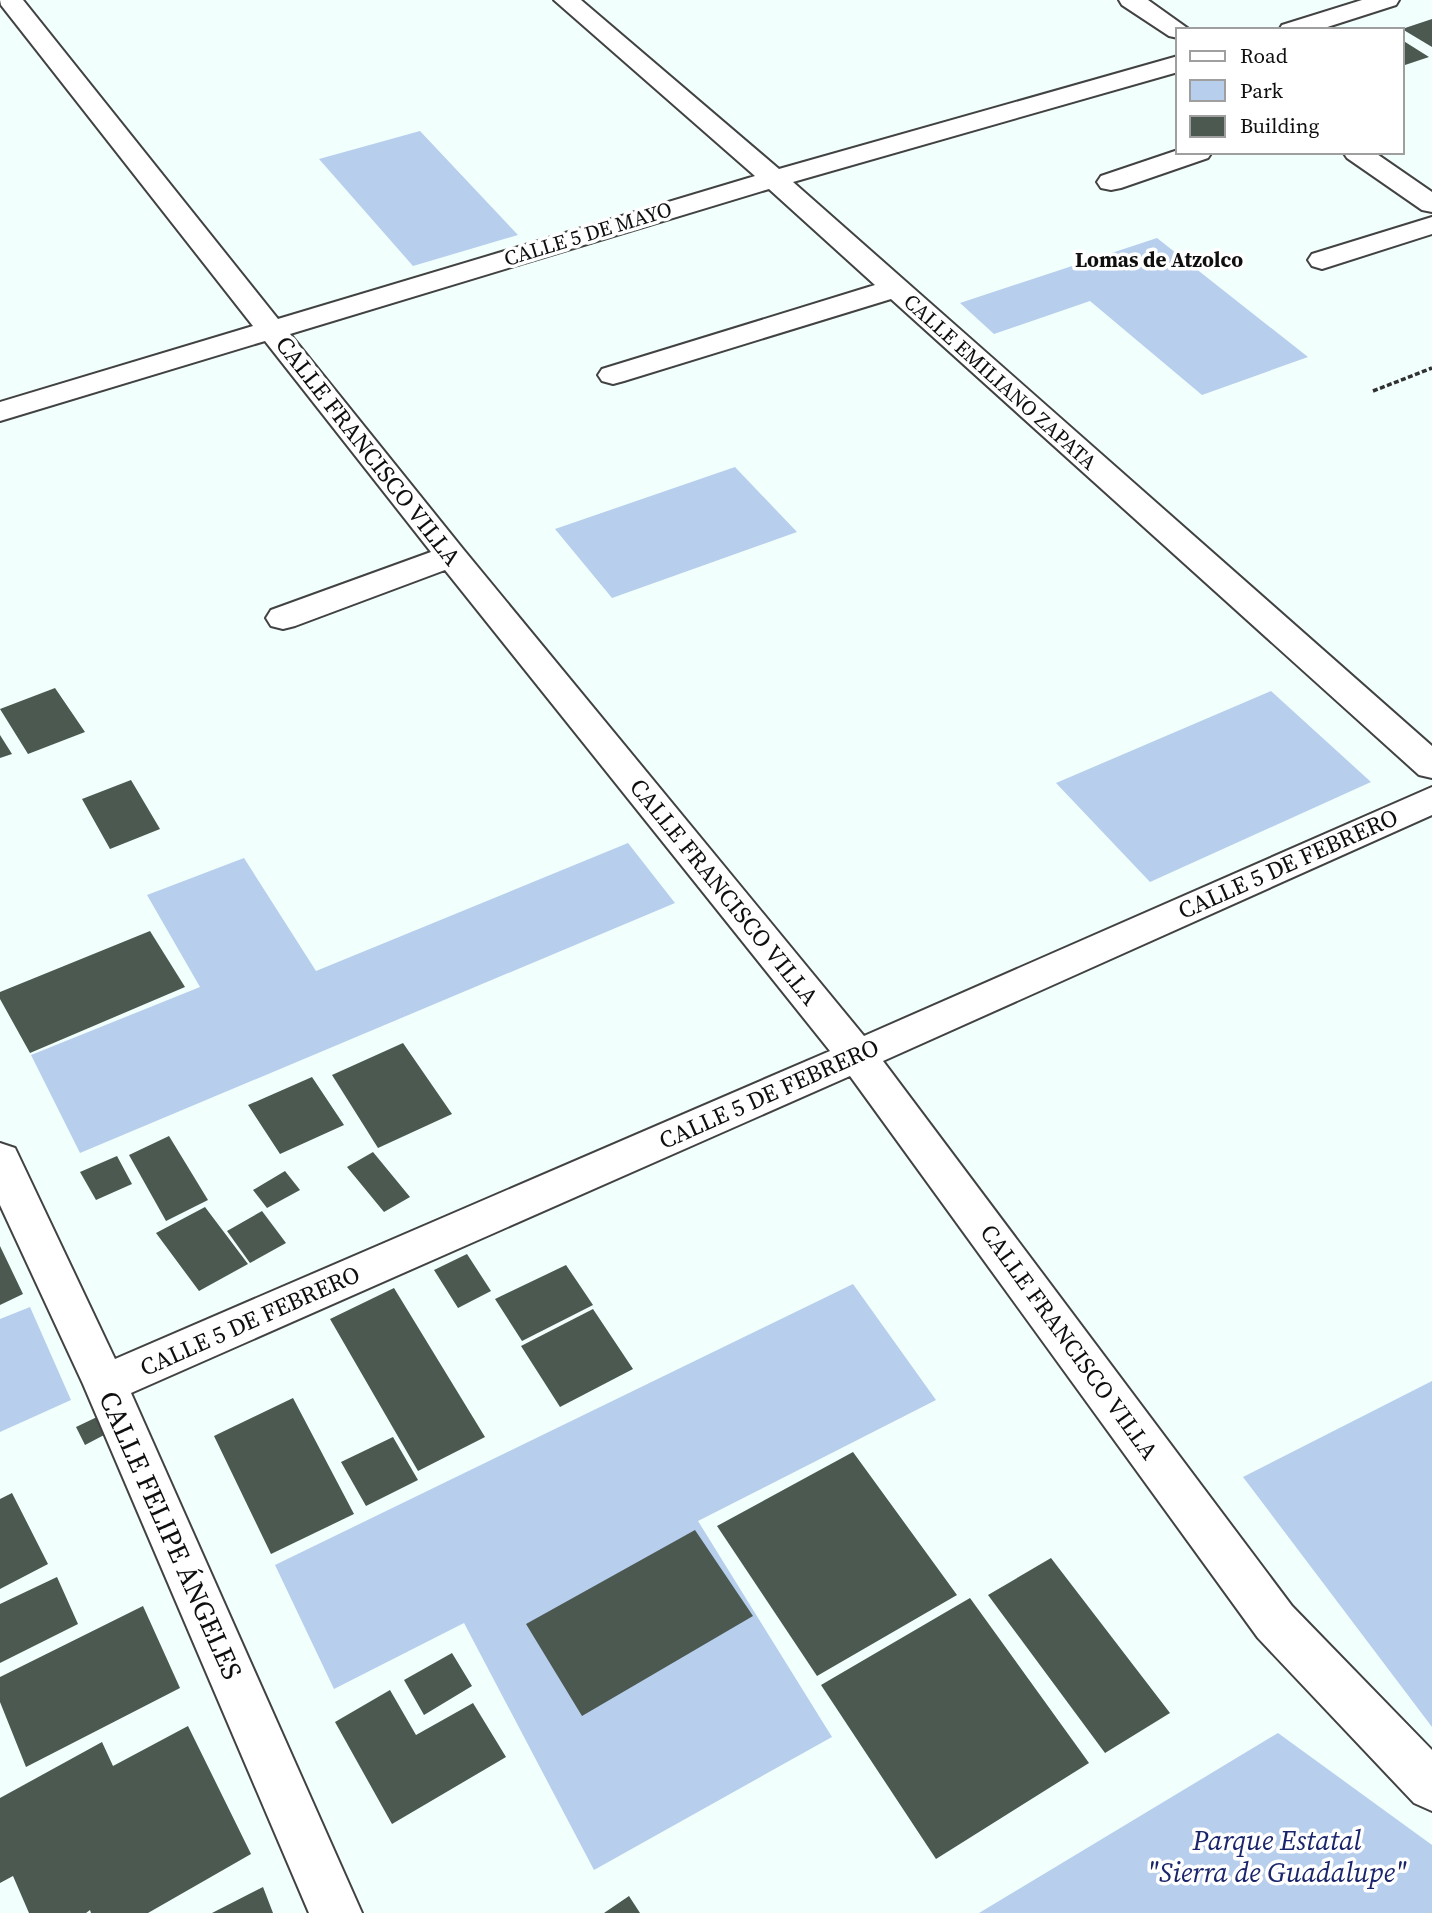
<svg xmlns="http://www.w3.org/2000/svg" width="1432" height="1913" font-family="'Source Serif 4',serif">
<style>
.green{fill:#b7cfed}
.building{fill:#4b5951}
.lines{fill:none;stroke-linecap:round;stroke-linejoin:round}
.street-casing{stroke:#424242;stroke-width:4}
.path{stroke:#313131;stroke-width:3.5;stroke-dasharray:5 2.5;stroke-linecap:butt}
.street{fill:#fff;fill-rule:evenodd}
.labels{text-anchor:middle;stroke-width:7;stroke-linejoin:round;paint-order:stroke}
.far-street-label{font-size:21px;fill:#0f0f0f;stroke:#fff}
.far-neighbourhood-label{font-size:21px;font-weight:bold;fill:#0f0f0f;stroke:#fff}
.street-label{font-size:24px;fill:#0f0f0f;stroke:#fff}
.near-street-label{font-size:28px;fill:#0f0f0f;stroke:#fff}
.near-park-label{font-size:28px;font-style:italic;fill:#1a256c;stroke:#fff}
</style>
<rect width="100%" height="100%" fill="#f1fffd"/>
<!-- green -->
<path class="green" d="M420,131L518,235L413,266L319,159Z
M1157,238L1308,357L1202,395L1090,301L994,334L960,303Z
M735,467L797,532L612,598L555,529Z
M1271,691L1371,782L1150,882L1056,783Z
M628,843L675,903L80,1153L31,1055L200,987L147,895L244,858L316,971Z
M853,1284L936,1400L698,1521L832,1737L594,1870L464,1623L334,1689L275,1565Z
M30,1307L71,1400L0,1432V1319Z
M1432,1381V1727L1243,1477Z
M1278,1733L1432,1845V1913H979Z"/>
<!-- building -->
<path class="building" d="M1432,19V47L1402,29Z
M1402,40L1429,57L1402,66Z
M55,688L85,732L28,754L0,709Z
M0,735L12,754L0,758Z
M131,780L160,829L110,849L82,799Z
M150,931L185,987L30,1053L0,999V992Z
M403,1043L452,1114L378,1148L332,1075Z
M312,1077L344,1125L280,1154L248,1105Z
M169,1136L208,1200L166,1221L129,1155Z
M373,1152L410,1197L384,1212L347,1167Z
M117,1156L132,1184L96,1200L80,1172Z
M285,1171L300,1190L267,1208L253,1190Z
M205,1207L248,1264L199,1291L156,1233Z
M262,1211L286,1243L250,1263L227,1231Z
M0,1246L23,1294L0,1305Z
M467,1254L491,1291L458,1308L434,1270Z
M566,1265L593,1305L522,1341L495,1299Z
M394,1288L485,1437L418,1471L330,1319Z
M593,1309L633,1369L560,1407L521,1346Z
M293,1398L354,1514L271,1554L214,1436Z
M97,1417L106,1434L85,1445L76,1427Z
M393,1437L418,1480L366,1506L341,1462Z
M853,1452L957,1595L817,1676L717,1526Z
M12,1493L48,1564L0,1589V1499Z
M695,1530L753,1616L582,1716L526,1624Z
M1051,1558L1170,1713L1105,1753L988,1595Z
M57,1577L78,1624L0,1663V1604Z
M970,1598L1089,1763L936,1859L821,1685Z
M143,1606L180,1688L26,1767L0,1702V1677Z
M452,1653L472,1686L424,1715L404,1680Z
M390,1690L416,1735L473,1703L506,1757L392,1824L335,1722Z
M188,1726L251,1854L148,1913H91L90,1910L86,1913H29L13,1876L0,1883V1798L102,1742L113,1766Z
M263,1887L273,1913H212Z
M629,1896L640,1913H604Z"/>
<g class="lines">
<defs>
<path id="street" d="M0,0H23L278,319L755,176L554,0H581L779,169L1178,56V72L793,182L1432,746V778L1419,775L891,299L624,381L613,384L602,381L598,375L602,369L875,285L769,189L290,334L463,549L864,1036L1432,787V815L883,1061L1292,1606L1432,1750V1811L1414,1803L1258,1638L850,1076L131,1393L362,1913H309L83,1384L0,1205V1143L15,1148L115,1359L830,1051L445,570L295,626L283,629L271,626L266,618L271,610L431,552L265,341L0,421V402L253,326L1,5Z
M1119,0H1148L1190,30H1178V38L1169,36L1122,5Z
M1362,0H1399L1396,5L1318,30H1279L1282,25Z
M1178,150L1212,152L1208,158L1121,188L1111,190L1101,188L1097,182L1101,176Z
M1343,152H1374L1432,192V212L1422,210L1347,158Z
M1432,217V234L1322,269L1312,266L1308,260L1312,254Z"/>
</defs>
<!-- street casing -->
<use href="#street" class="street-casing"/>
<!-- path -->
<path class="path" d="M1373,391L1432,368"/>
<!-- street -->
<use href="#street" class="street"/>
</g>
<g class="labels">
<!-- far-street labels -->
<g class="far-street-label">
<text transform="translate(588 234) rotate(-17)" y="7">CALLE 5 DE MAYO</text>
<text transform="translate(1000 382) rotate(42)" y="7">CALLE EMILIANO ZAPATA</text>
</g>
<!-- far-neighbourhood labels -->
<g class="far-neighbourhood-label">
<text x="1159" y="267">Lomas de Atzolco</text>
</g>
<!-- street labels -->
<g class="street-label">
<text transform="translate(368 451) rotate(52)" y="8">CALLE FRANCISCO VILLA</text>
<text transform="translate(1288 864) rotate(-24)" y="8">CALLE 5 DE FEBRERO</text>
<text transform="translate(724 892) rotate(51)" y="8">CALLE FRANCISCO VILLA</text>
<text transform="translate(769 1094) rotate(-24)" y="8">CALLE 5 DE FEBRERO</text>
<text transform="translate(250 1321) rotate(-24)" y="8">CALLE 5 DE FEBRERO</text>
<text transform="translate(1069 1342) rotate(54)" y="8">CALLE FRANCISCO VILLA</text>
</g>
<!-- near-street labels -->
<g class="near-street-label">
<text transform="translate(171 1535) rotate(66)" y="10">CALLE FELIPE ÁNGELES</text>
</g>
<!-- near-park labels -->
<g class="near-park-label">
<text x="1277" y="1850">Parque Estatal<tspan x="1277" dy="32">"Sierra de Guadalupe"</tspan></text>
</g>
</g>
<!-- legend -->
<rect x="1176" y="28" width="228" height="126" fill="#ffffff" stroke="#9f9f9f" stroke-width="2"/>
<rect x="1190" y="51" width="35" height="10" fill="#ffffff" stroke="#9f9f9f" stroke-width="2"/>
<text x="1240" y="63" font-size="21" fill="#0f0f0f">Road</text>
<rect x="1190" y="80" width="35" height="21" fill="#b7cfed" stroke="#9f9f9f" stroke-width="2"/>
<text x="1240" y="98" font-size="21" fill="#0f0f0f">Park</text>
<rect x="1190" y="116" width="35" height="21" fill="#4b5951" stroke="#9f9f9f" stroke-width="2"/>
<text x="1240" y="133" font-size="21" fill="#0f0f0f">Building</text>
</svg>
